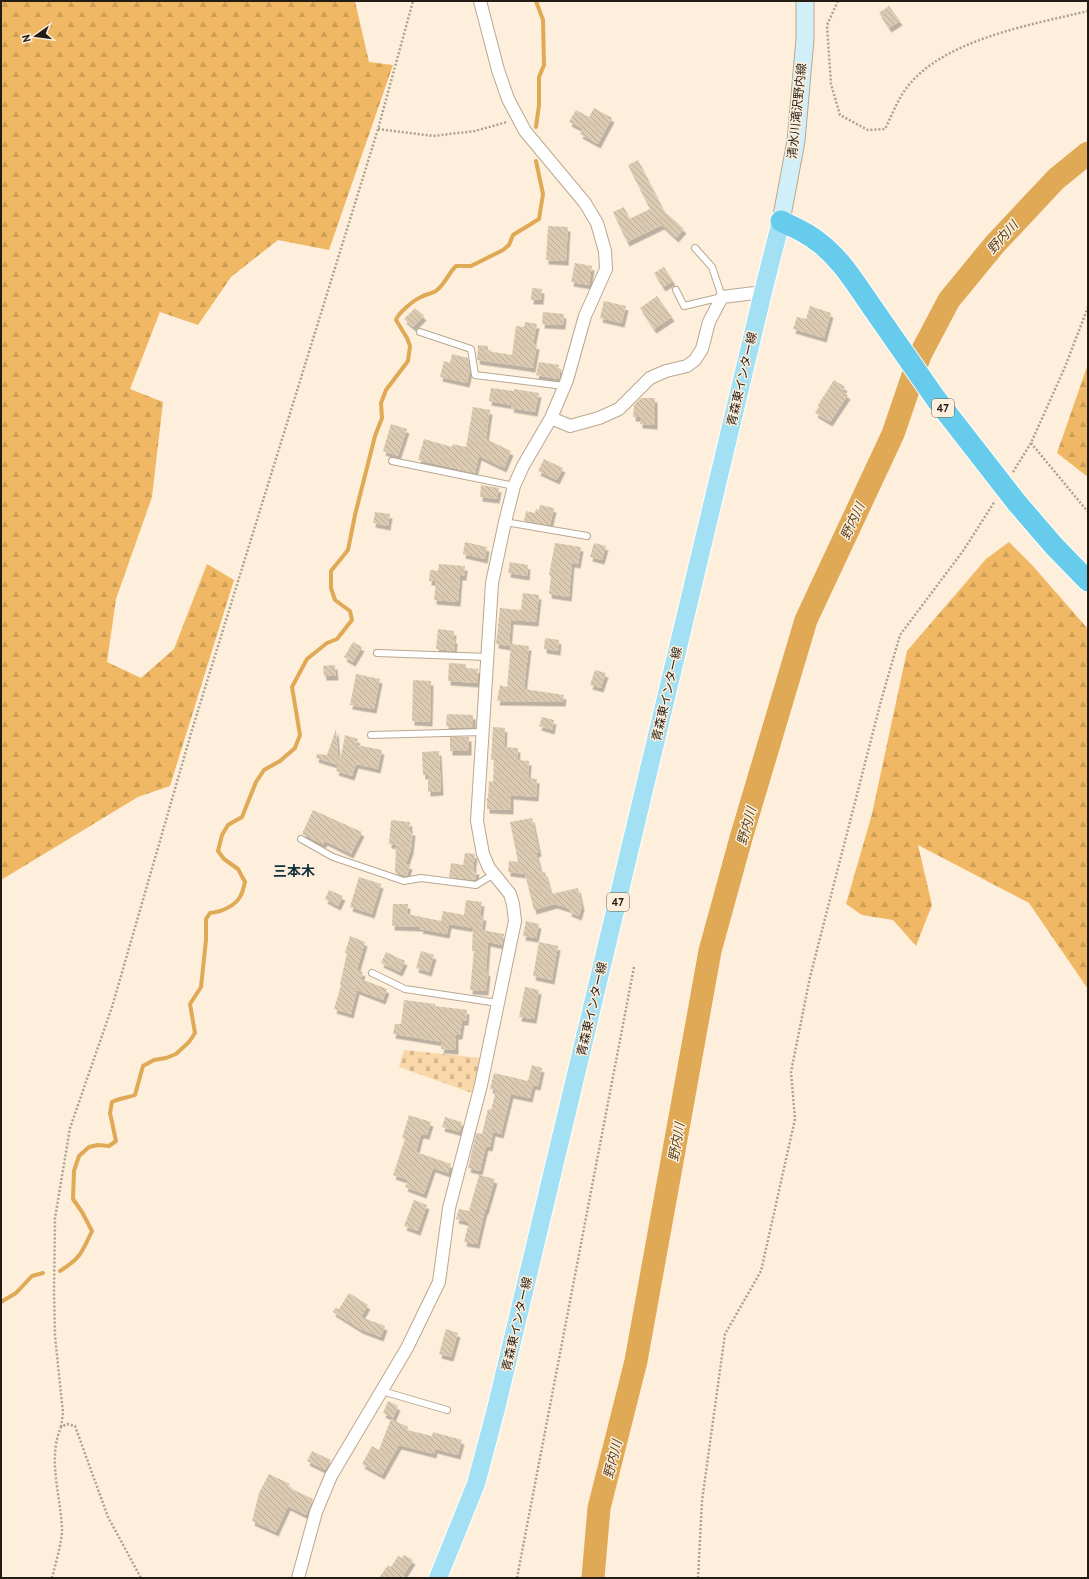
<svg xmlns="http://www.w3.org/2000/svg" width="1089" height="1579" font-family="'PT Sans','Noto Sans JP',sans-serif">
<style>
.forest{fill:url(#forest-firs)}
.cemetery{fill:url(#cemetery-stones)}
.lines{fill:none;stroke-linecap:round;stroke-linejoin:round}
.stream{stroke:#e0a955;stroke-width:4}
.river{stroke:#e0a955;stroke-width:23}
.building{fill:url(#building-back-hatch);filter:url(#shadow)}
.lane-casing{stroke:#b9a891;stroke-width:8}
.street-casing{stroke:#b9a891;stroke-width:14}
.secondary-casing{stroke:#b9a891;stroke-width:19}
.primary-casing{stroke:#fff;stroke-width:20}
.highway-casing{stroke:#fff;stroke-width:23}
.path{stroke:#aca191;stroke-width:2.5;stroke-dasharray:2 2;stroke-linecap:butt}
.lane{stroke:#fff;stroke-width:6}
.street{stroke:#fff;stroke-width:12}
.secondary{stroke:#d1eff9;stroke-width:17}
.primary{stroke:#a4e0f3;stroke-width:18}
.highway{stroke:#67cbeb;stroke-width:21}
.highway-bridge-casing{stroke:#fff;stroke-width:23;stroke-linecap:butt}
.highway-bridge{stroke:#67cbeb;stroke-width:21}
.labels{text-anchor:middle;stroke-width:3;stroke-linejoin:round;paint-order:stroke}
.shield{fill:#fdefdb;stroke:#645b50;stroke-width:1}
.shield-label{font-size:11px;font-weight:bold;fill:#231c14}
.street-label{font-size:12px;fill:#231c14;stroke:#fdefdb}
.water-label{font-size:13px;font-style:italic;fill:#5a421f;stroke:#fdefdb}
.quarter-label{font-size:14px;font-weight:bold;fill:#102f39;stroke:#fdefdb}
</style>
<defs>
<pattern id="forest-firs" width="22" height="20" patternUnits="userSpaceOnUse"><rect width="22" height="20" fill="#f0b864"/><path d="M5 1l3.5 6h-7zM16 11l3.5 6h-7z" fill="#ce9e56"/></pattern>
<pattern id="cemetery-stones" width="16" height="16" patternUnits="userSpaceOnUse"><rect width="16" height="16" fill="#fad7a8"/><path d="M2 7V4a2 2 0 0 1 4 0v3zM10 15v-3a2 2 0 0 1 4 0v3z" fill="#d6b890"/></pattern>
<pattern id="building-back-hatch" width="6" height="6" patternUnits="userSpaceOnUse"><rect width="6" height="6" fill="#dccab3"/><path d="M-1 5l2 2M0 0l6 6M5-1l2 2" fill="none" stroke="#bcad99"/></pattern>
<filter id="shadow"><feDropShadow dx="2.5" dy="4.5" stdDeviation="0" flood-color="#0004"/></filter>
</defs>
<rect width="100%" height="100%" fill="#fdefdb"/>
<!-- forest -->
<path class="forest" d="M1,1H355L369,62L393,65L329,250L278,240L231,277L198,325L160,312L130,389L163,402L152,497L116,599L107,662L141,678L174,649L207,564L234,580L170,786L138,797L1,880Z
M1088,364V477L1057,453Z
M1009,542L1032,565L1088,629V989L1029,903L918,845L932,905L916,946L893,920L862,915L846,904L872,814L907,651L986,559Z"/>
<!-- cemetery -->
<path class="cemetery" d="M404,1050L481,1058L472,1093L399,1067Z"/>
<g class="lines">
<!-- stream -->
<path class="stream" d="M536,127L539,105V77L544,65L543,20L536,1
M60,1271C81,1258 82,1252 92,1231L82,1212L73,1199L74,1171L79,1156L89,1147L98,1145L109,1146L116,1141L110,1113L112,1102C120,1098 127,1098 135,1095L143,1066L154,1060L166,1058L176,1054L189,1042L195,1033L190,1004L201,987L206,940V919L210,913C221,912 236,906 241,895C243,891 244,886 245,882L238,869L224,859L218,851L222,835L228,825L242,817L256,782L264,770L280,761L295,748L300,735L292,687L307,659L327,643L337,639L352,620L350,611L335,600L331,588V571L348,550L355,515L375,436L382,418L381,403L386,390L408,361L410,346L407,338L396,320C398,313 414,300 421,297C426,294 431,294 436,291C445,284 448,274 456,266H471L503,250L509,245L513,235L539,219L543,194L536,161
M1,1302L16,1293L32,1276L43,1273"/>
<!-- river -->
<path class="river" d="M593,1578L599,1508L636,1361L710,951L741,838L806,620L893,434L920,355L949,300L995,244L1056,179L1088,153"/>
</g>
<!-- building -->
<path class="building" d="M889,6L900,21L889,28L879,13Z
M594,108L612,118L598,144L580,134L583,129L569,122L576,110L589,117Z
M638,160L664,211L684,229L676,238L662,225L627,242L613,212L624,207L629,219L650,209L628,165Z
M548,226L568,227L566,261L546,260Z
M575,263L592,266L589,285L571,282Z
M664,267L673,281L663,287L654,273Z
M532,288L542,289L541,300H531Z
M657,296L672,317L654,329L640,308Z
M604,301L626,306L622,323L600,318Z
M810,306L831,313L824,338L793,329L797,317L806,319Z
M415,308L424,316L413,327L404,319Z
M543,312L564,314L563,325L542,324Z
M525,322L537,324L533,344L537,345L533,368L477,360L478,345L488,346V351L512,355L516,326L524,327Z
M452,354L468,358L470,370L467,383L440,377L444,361L450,363Z
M539,362L559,365L558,368H560L559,379L536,375Z
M834,380L845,387L842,391L848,395L830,422L815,413L819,407L818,405Z
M491,388L514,391V389L539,393L535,412L511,408L512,405L489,401Z
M641,398H655V425L640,424V417H633L634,405Z
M473,407L490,410L486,439L511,451L504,468L479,456L475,473L418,460L424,439L452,447L453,444L466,447Z
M391,424L407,429L398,456L383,451Z
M544,459L563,468L557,480L538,471Z
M481,485L499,488L497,499L480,497Z
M540,505L554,508L550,525L524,521L526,511L535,513L536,509L539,510Z
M375,512L390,514L388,526L373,523Z
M465,542L487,547L485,559L463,554Z
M555,543L581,547L578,564L572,563L569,597L549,594L551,576L549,575Z
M594,543L606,546L602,560L590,557Z
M510,562L528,565L527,576L508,573Z
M439,564L465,566L464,576H460L458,602L434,600L436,581H429L430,570L438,571Z
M523,593L539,595L536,622L511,620L509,646L496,644L500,608L521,610Z
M438,629L454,631L453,639H455L454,651L436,649Z
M545,638L559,640L558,651L544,649Z
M353,642L362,647L353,662L344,657Z
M511,644L529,646L524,689L564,695L563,702L497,701L500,685L507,687Z
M449,663L466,664V668L478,669L477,683L448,681Z
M335,665L336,676H324L323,666Z
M595,670L606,673L601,688L590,685Z
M356,674L380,679L374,709L350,705Z
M413,680L431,681L430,722L412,721Z
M447,714L473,715V727L449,728V727L446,726Z
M542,717L554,720L552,730L539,726Z
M493,727L505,728L504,747L518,748L517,760L529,761L528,778L537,779L536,797L511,795V810L487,809V798H488L489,781L493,782L494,760H491Z
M336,729L338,756H341L345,735L358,739L356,745L382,750L378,769L356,764L352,776L336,771L338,765L316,758L317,754L327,755Z
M450,737H469V751H450Z
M439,751L441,791L428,792V775H423L422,752Z
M313,810L362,832L351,854L325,841L323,844L302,834Z
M532,818L539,852L536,853L541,873L545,872L551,894L578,888L582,906L579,916L569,912L570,909L555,904L534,910L525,874L508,872L509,861L518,862L510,822Z
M391,820L410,822L409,831H413L411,849L406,864L410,865L407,876L395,873L396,845L389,844Z
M465,853L475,854L473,870H477L475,880L449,877L451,863L463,865Z
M359,877L381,884L372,914L350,907Z
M329,890L343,896L338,906L325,899Z
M466,900L482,902L480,916H484L482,930L504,934L502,945L488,942L486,971L488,972L486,991L470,990L474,951H472L473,928L449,924L447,934L420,929L421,927L392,926L393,904H408L407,914L441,921L443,911L464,915Z
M526,921L539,924L536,938L523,936Z
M350,936L365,942L357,970L363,972L361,979L387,989L383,1000L357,990L351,1014L334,1009L341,985L340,984L347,953H345Z
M539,942L558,946L552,980L533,976Z
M421,951L434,955L429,972L416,968Z
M386,952L405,961L400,972L381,963Z
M525,987L539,990L534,1019L519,1017Z
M404,1000L435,1004V1006L467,1010L466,1021H462L460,1035H456V1050L441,1049L442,1042L393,1034L395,1024H401Z
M532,1065L542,1068L538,1086L533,1085L530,1098L511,1094L501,1134L493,1132L490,1147L486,1146L480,1171L468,1168L476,1133L482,1134L488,1109L491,1110L496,1090L490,1089L494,1073L528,1081Z
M409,1115L431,1122L427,1135L421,1134L416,1152L451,1164L448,1173L433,1168L424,1194L405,1187L408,1180L393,1175L405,1139L402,1138Z
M445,1117L462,1122L460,1132L442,1127Z
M479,1175L495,1179L486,1210H485L477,1244L464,1242L469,1222L456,1219L459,1209L469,1211Z
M414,1200L427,1205L418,1231L404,1226Z
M349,1293L368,1305L361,1317L385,1326L381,1337L360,1329L333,1312L335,1308L339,1309Z
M446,1329L458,1333L451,1357L439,1354Z
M388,1401L398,1406L393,1418L383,1413Z
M391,1419L408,1427L407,1430L432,1436L433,1432L462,1440L458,1455L435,1449L434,1454L399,1445L382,1475L362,1464L372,1446L379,1450Z
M312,1451L331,1460L325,1470L307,1461Z
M269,1474L290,1484L288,1487L313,1499L306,1515L288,1506L276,1532L252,1521L259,1493Z
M404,1555L413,1560L403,1576L407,1578H379L388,1565L391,1567L398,1556L402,1558Z"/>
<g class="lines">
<defs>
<path id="lane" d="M676,290L684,306L722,297L712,267L695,248
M420,332L471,349L475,375L564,386
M392,461L514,486
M505,522L587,536
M377,653L488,657
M371,735L483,732
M301,839L333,857L404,881L421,878L476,885L494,874
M372,973L405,989L498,1003
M382,1391L447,1410"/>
<path id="street" d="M551,418L570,426L599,418L619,409L650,378L666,371L687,366L695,360L702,349L709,322L722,297L763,292
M298,1578L316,1512L331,1476L407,1348L439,1282L449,1208L481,1085L515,921L513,904L510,894L489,868L483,854L477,821L492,583L505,522L514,486L523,466L551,418L567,380L585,316L606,269L605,251L597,223L585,203L525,131L508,99L498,70L480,1"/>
<path id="secondary" d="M781,221L796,141L805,39V1"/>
<path id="primary" d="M438,1578L476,1484L496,1409L763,292L781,221"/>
<path id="highway" d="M781,221C793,227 806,232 817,241C841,258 857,286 874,310
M1017,503L1054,546L1088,581"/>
</defs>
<!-- lane casing -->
<use href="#lane" class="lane-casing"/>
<!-- street casing -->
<use href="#street" class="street-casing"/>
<!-- secondary casing -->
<use href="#secondary" class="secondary-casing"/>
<!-- primary casing -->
<use href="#primary" class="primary-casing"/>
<!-- highway casing -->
<use href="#highway" class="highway-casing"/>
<!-- path -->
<path class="path" d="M838,1L827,25L831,84L840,115L868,130L885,129C891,117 896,104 903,93C937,40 1031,25 1088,11
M378,129L433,136L475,131L507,122
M1031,443L1088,512
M1013,472L1031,443L1065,367L1088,307
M61,1427L63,1413L55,1336L54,1293L55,1218L70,1128L112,1007L192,730L378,129L413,1
M52,1578C55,1565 62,1542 62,1530C61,1496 47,1459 61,1427L67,1424L75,1426L108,1517L141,1578
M517,1578L634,967
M698,1578L702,1501L725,1334L761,1271L795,1119L791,1072L810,977L881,701L900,635L963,551L995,501"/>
<!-- lane -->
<use href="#lane" class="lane"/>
<!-- street -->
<use href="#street" class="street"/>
<!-- secondary -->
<use href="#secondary" class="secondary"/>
<!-- primary -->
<use href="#primary" class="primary"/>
<!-- highway -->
<use href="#highway" class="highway"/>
<defs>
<path id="highway-bridge" d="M874,310L936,399L1017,503"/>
</defs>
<!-- highway-bridge casing -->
<use href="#highway-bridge" class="highway-bridge-casing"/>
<!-- highway-bridge -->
<use href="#highway-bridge" class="highway-bridge"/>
</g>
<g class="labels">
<!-- shield labels -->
<g class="shield">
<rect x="932" y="399" width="22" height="18" rx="3"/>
<rect x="607" y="893" width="22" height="18" rx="3"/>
</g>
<g class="shield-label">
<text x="943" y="412">47</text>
<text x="618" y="906">47</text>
</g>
<!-- street labels -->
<g class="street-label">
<text transform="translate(797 111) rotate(-84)" y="4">清水川滝沢野内線</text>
<text transform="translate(742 379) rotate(-77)" y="4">青森東インター線</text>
<text transform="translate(667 694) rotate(-77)" y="4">青森東インター線</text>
<text transform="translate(592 1009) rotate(-77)" y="4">青森東インター線</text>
<text transform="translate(517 1324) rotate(-77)" y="4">青森東インター線</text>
</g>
<!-- water labels -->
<g class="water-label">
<text transform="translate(1002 237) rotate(-48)" y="5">野内川</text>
<text transform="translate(852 521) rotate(-65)" y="5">野内川</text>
<text transform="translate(746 826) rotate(-74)" y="5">野内川</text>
<text transform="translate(676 1142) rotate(-80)" y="5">野内川</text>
<text transform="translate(612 1459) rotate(-76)" y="5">野内川</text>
</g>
<!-- quarter labels -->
<g class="quarter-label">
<text x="294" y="876">三本木</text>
</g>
</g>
<!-- border -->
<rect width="1089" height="1579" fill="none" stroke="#231c14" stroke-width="4"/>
<!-- north arrow -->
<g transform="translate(36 36) rotate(256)" stroke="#fdefdb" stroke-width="3" paint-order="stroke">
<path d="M0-3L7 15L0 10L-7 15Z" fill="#231c14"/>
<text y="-6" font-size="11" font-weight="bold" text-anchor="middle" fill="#231c14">N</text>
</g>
</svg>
